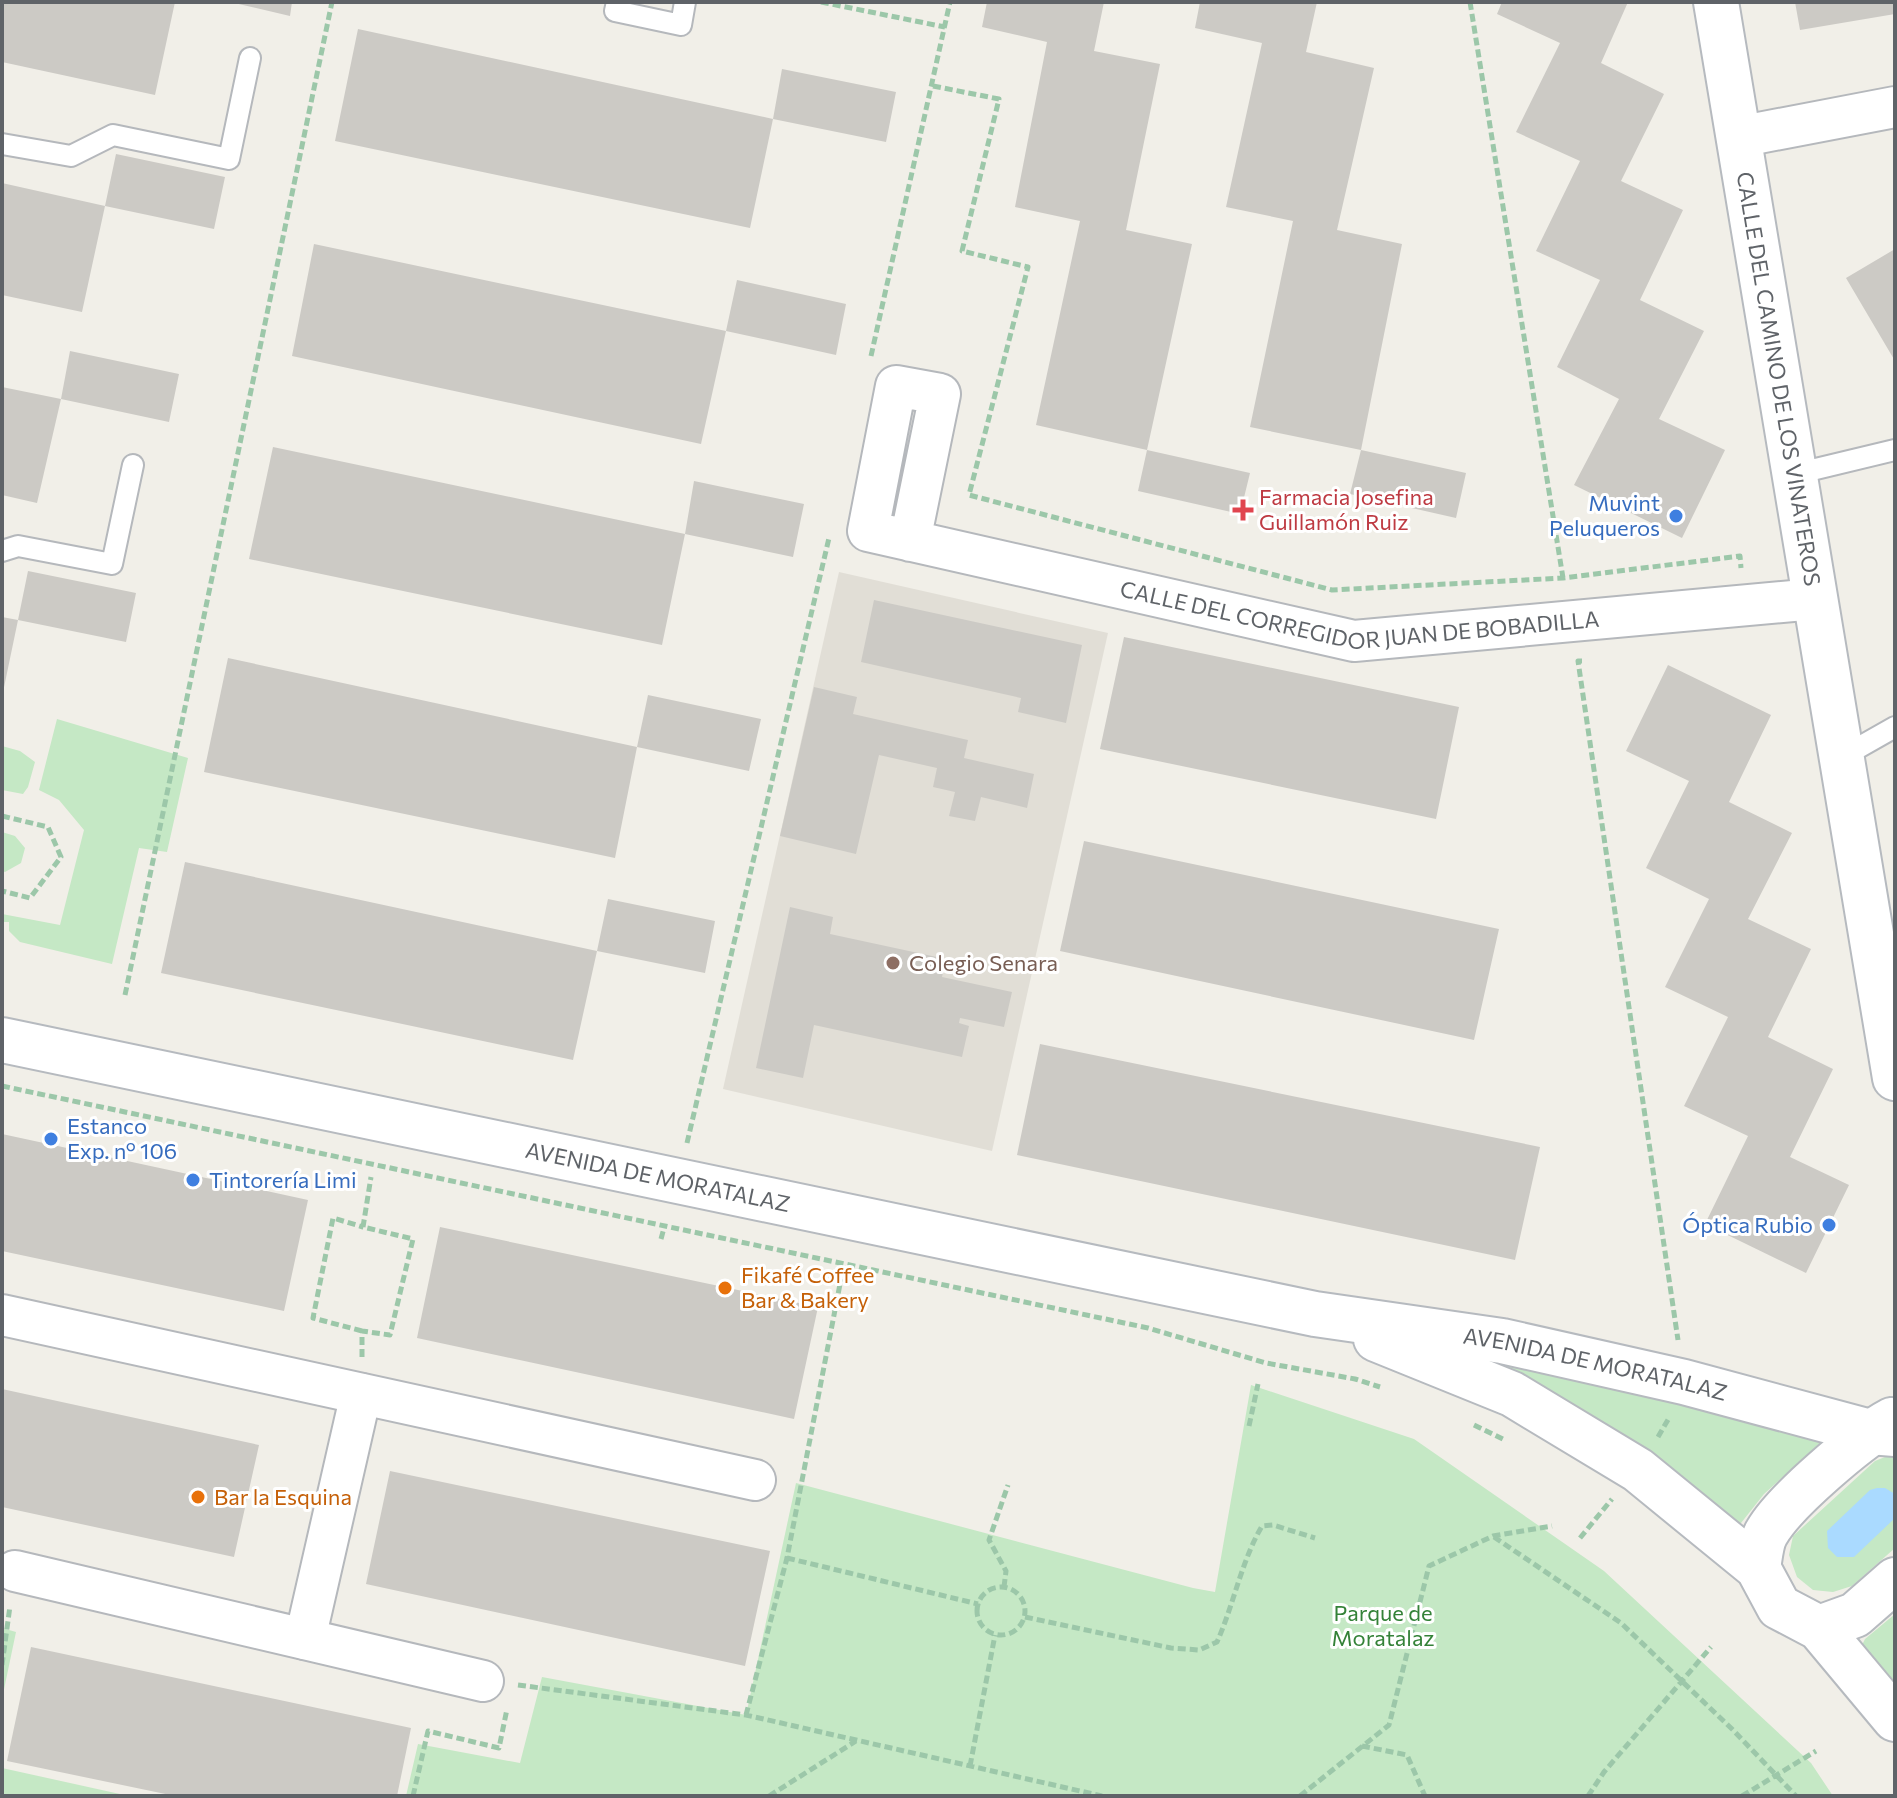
<svg xmlns="http://www.w3.org/2000/svg" width="1897" height="1798" font-family="Commissioner,sans-serif">
<style>
.education{fill:#e1ded6}
.green{fill:#c5e8c5}
.water{fill:#aadaff}
.building{fill:#cccac5}
.lines{fill:none;stroke-linecap:round;stroke-linejoin:round}
.lane-casing{stroke:#b5b8bc;stroke-width:24}
.street-casing{stroke:#b5b8bc;stroke-width:44}
.secondary-casing{stroke:#b6babf;stroke-width:48}
.path{stroke:#9cc7a9;stroke-width:5;stroke-dasharray:8 4;stroke-linecap:butt}
.lane{stroke:#fff;stroke-width:20}
.street{stroke:#fff;stroke-width:40}
.secondary{stroke:#fff;stroke-width:44}
.health-dot{fill:#e0444e;stroke:#fff;stroke-width:3}
.shop-dot{fill:#3f7fe0;stroke:#fff;stroke-width:3}
.education-dot{fill:#8d6e63;stroke:#fff;stroke-width:3}
.food-dot{fill:#e8710a;stroke:#fff;stroke-width:3}
.labels{text-anchor:middle;stroke-width:6;stroke-linejoin:round;paint-order:stroke}
.street-label{font-size:22px;fill:#5f6368;stroke:#fff}
.health-label{font-size:22px;fill:#be3a42;stroke:#fff;text-anchor:start}
.shop-label{font-size:22px;fill:#366cbe;stroke:#fff;text-anchor:end}
.education-label{font-size:22px;fill:#785e54;stroke:#fff;text-anchor:start}
.food-label{font-size:22px;fill:#c56008;stroke:#fff;text-anchor:start}
.park-label{font-size:22px;fill:#348238;stroke:#fff}
</style>
<rect width="100%" height="100%" fill="#f1efe8"/>
<!-- education -->
<path class="education" d="M839,572L1108,633L992,1151L723,1089Z"/>
<!-- green -->
<path class="green" d="M57,719L188,758L167,852L139,848L112,964L20,942L9,931V922H2V914L60,925L84,830L59,800L39,790Z
M2,746L20,751L35,762L28,787L23,794L2,790Z
M2,832L15,836L25,848L21,863L5,872L2,871Z
M1502,1360L1821,1436V1442L1764,1494L1741,1523H1735L1501,1367Z
M1251,1385L1414,1439L1604,1571L1811,1763L1833,1796H406L418,1744L520,1763L542,1677L746,1715L796,1483L1193,1588L1215,1592Z
M1895,1453V1548L1852,1586L1833,1592L1813,1590L1797,1577L1789,1555L1793,1536L1875,1461Z
M1895,1614V1684L1862,1645L1865,1639Z
M2,1628L16,1632L2,1699Z
M2,1768L129,1796H2Z"/>
<!-- water -->
<path class="water" d="M1877,1488H1885L1895,1494V1518L1854,1557H1837L1828,1548L1827,1531L1870,1490Z"/>
<!-- building -->
<path class="building" d="M2,2H175L155,95L2,62Z
M230,2H292L290,16Z
M987,2H1104L1094,51L1160,64L1126,230L1192,244L1147,450L1036,425L1080,221L1015,207L1047,42L982,27Z
M1200,2H1317L1306,52L1374,68L1337,230L1402,244L1361,450L1466,473L1456,518L1350,494L1361,450L1250,427L1293,221L1226,207L1262,43L1195,28Z
M1502,2H1628L1601,63L1664,94L1621,181L1683,210L1640,300L1704,331L1659,419L1725,450L1682,538L1574,485L1619,399L1557,367L1600,280L1536,251L1580,161L1516,132L1560,43L1497,14Z
M1795,2H1895V14L1800,30Z
M358,29L773,119L782,69L896,92L886,142L773,119L750,228L335,141Z
M116,154L225,177L214,229L105,206Z
M2,183L105,206L82,312L2,295Z
M314,244L726,331L701,444L292,356Z
M1895,249V361L1846,278Z
M737,280L846,304L836,355L726,331Z
M70,351L179,374L169,422L61,399Z
M2,387L61,399L37,503L2,495Z
M273,447L685,534L662,645L249,559Z
M1147,450L1250,473L1240,514L1138,491Z
M694,481L804,504L793,557L685,534Z
M28,571L136,593L126,642L18,620L2,697V617L18,620Z
M874,600L1082,645L1066,723L1018,712L1021,698L861,662Z
M1124,637L1459,707L1436,819L1100,749Z
M228,658L637,747L615,858L204,772Z
M1668,665L1771,715L1729,802L1792,833L1748,919L1811,949L1768,1037L1833,1069L1790,1157L1849,1185L1806,1273L1705,1224L1748,1136L1684,1106L1728,1017L1665,987L1709,899L1646,868L1689,781L1626,751Z
M814,687L857,697L853,714L968,740L964,758L1034,774L1027,808L981,797L975,821L949,816L955,792L933,787L937,768L879,755L856,854L780,836Z
M648,695L761,719L749,771L637,747Z
M1084,841L1499,929L1474,1040L1060,951Z
M185,862L597,951L573,1060L161,973Z
M608,899L715,921L705,973L597,951Z
M790,907L833,917L830,934L946,959L942,977L1012,992L1004,1027L960,1018L959,1023L969,1026L962,1057L814,1025L803,1078L756,1068Z
M1040,1044L1540,1147L1515,1260L1017,1155Z
M2,1134L308,1200L284,1311L2,1251Z
M440,1227L818,1307L794,1419L417,1338Z
M2,1389L259,1445L234,1557L2,1507Z
M390,1471L770,1551L745,1666L366,1584Z
M31,1647L411,1728L397,1796H175L7,1761Z"/>
<g class="lines">
<defs>
<path id="lane" d="M617,2L615,11L681,25L685,2
M2,144L71,156L113,135L229,159L250,58
M1795,474L1895,450
M2,551L18,546L112,564L133,465
M1842,757L1895,727"/>
<g id="street">
<path d="M1738,137L1895,107"/>
<path id="s1" d="M910,541L940,394L896,386L868,531L1354,641L1815,599"/>
<path d="M2,1315L755,1480"/>
<path d="M15,1571L483,1681"/>
<path d="M305,1639L361,1394"/>
</g>
<g id="secondary">
<path id="s2" d="M1716,2L1895,1078"/>
<path id="s3" d="M2,1040L1315,1314L1502,1341L1684,1382L1870,1432L1895,1434"/>
<path d="M1376,1339L1512,1394L1638,1470L1758,1568L1779,1607L1819,1628L1895,1719"/>
<path d="M1758,1568C1760,1557 1761,1541 1767,1532C1785,1501 1860,1437 1892,1420"/>
<path d="M1819,1628L1855,1615L1895,1580"/>
</g>
</defs>
<!-- lane casing -->
<use href="#lane" class="lane-casing"/>
<!-- street casing -->
<use href="#street" class="street-casing"/>
<!-- secondary casing -->
<use href="#secondary" class="secondary-casing"/>
<!-- path -->
<path class="path" d="M821,2L945,27
M1470,2L1563,578
M933,86L999,99L962,251L1028,267L969,495L1332,590L1563,578L1740,556L1741,568
M871,356L950,2
M1582,661H1578L1678,1340
M2,816L48,827L61,857L30,898L2,891
M125,995L332,2
M2,1086L1148,1328L1266,1363L1355,1379L1380,1387
M687,1143L829,538
M661,1239L665,1224
M362,1331L313,1318L333,1218L363,1227
M362,1357V1331L390,1335L413,1239L363,1227L371,1177
M1474,1425L1505,1440
M1249,1426L1258,1384
M1658,1437L1669,1418
M1494,1537L1621,1623L1733,1730L1796,1796
M1580,1538L1612,1499
M787,1558L978,1604
M1004,1587L1006,1571L989,1540L1008,1485
M977 1611a24 24 0 1 1 48 0a24 24 0 1 1-48 0Z
M1025,1617L1171,1648L1199,1650L1217,1642C1234,1604 1241,1562 1262,1526L1273,1525L1315,1538
M2,1665L10,1606
M518,1685L746,1715L1102,1796
M746,1715L787,1558L841,1279
M1362,1746L1407,1755L1425,1796
M970,1766L995,1635
M413,1796L428,1731L499,1748L507,1709
M769,1796L856,1741
M1300,1796L1389,1725L1429,1566L1493,1536L1552,1526
M1588,1796L1604,1772L1711,1647
M1742,1796L1816,1751"/>
<!-- lane -->
<use href="#lane" class="lane"/>
<!-- street -->
<use href="#street" class="street"/>
<!-- secondary -->
<use href="#secondary" class="secondary"/>
</g>
<!-- markers -->
<path class="health-dot" d="M1239 498h8v8h8v8h-8v8h-8v-8h-8v-8h8z"/>
<g class="shop-dot">
<circle cx="1676" cy="516" r="8"/>
<circle cx="51" cy="1139" r="8"/>
<circle cx="193" cy="1180" r="8"/>
<circle cx="1829" cy="1225" r="8"/>
</g>
<circle class="education-dot" cx="893" cy="963" r="8"/>
<g class="food-dot">
<circle cx="725" cy="1288" r="8"/>
<circle cx="198" cy="1497" r="8"/>
</g>
<g class="labels">
<!-- street labels -->
<g class="street-label">
<text dy="8" stroke="none"><textPath href="#s2" startOffset="382">CALLE DEL CAMINO DE LOS VINATEROS</textPath></text>
<text dy="8" stroke="none"><textPath href="#s1" startOffset="844">CALLE DEL CORREGIDOR JUAN DE BOBADILLA</textPath></text>
<text dy="8" stroke="none"><textPath href="#s3" startOffset="670">AVENIDA DE MORATALAZ</textPath></text>
<text dy="8" stroke="none"><textPath href="#s3" startOffset="1626">AVENIDA DE MORATALAZ</textPath></text>
</g>
<!-- health labels -->
<g class="health-label">
<text x="1259" y="505">Farmacia Josefina<tspan x="1259" dy="25">Guillamón Ruiz</tspan></text>
</g>
<!-- shop labels -->
<g class="shop-label">
<text x="1660" y="511">Muvint<tspan x="1660" dy="25">Peluqueros</tspan></text>
<text x="67" y="1134" text-anchor="start">Estanco<tspan x="67" dy="25">Exp. nº 106</tspan></text>
<text x="209" y="1188" text-anchor="start">Tintorería Limi</text>
<text x="1813" y="1233">Óptica Rubio</text>
</g>
<!-- education labels -->
<g class="education-label">
<text x="909" y="971">Colegio Senara</text>
</g>
<!-- food labels -->
<g class="food-label">
<text x="741" y="1283">Fikafé Coffee<tspan x="741" dy="25">Bar &amp; Bakery</tspan></text>
<text x="214" y="1505">Bar la Esquina</text>
</g>
<!-- park labels -->
<g class="park-label">
<text x="1383" y="1621">Parque de<tspan x="1383" dy="25">Moratalaz</tspan></text>
</g>
</g>
<!-- border -->
<rect width="1897" height="1798" fill="none" stroke="#5f6368" stroke-width="8"/>
</svg>
